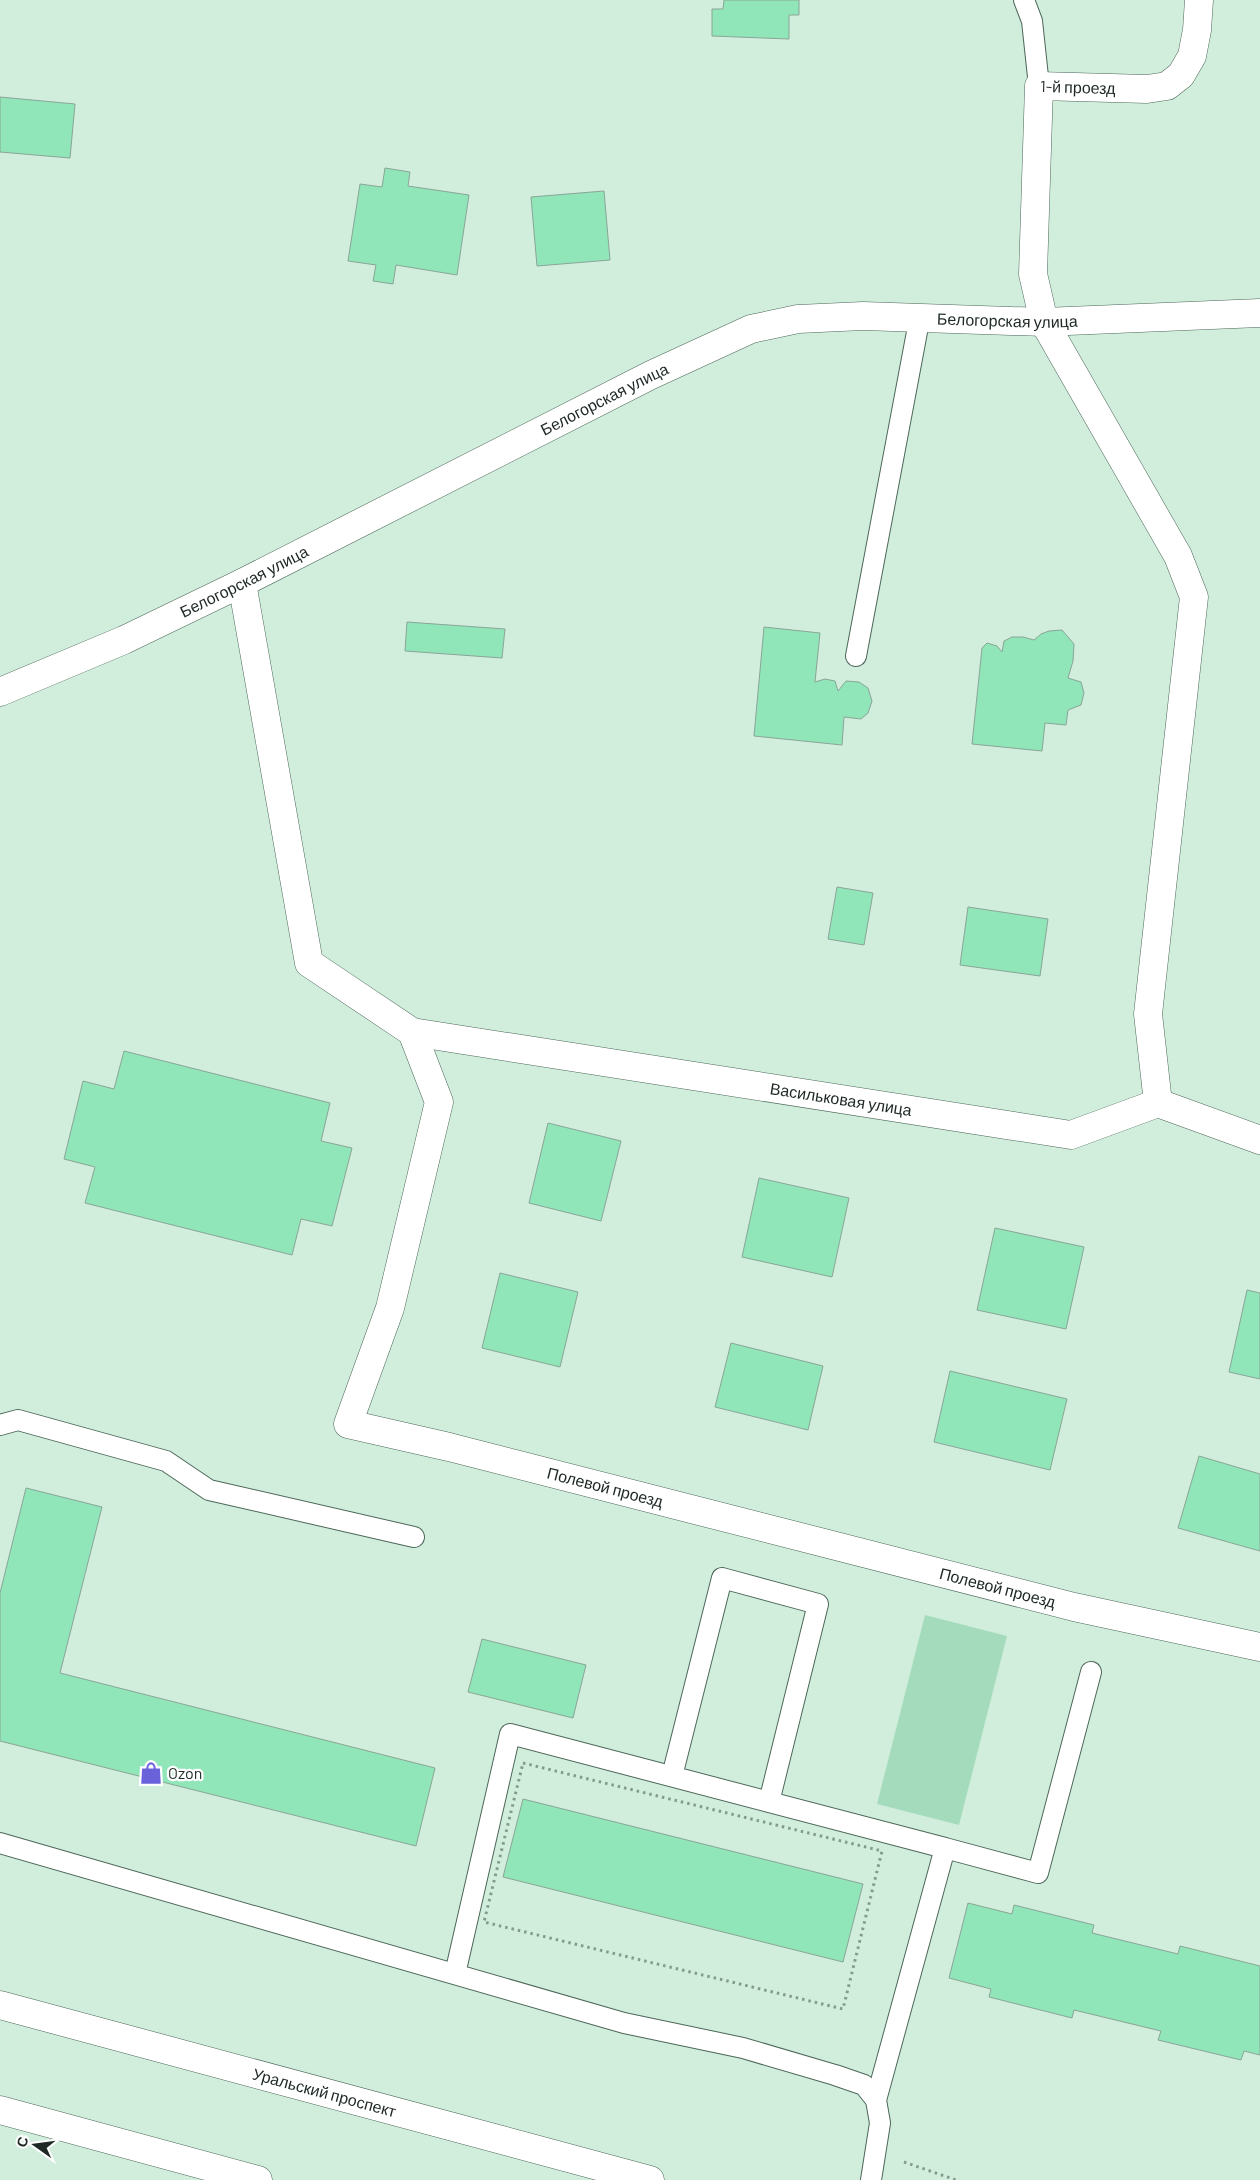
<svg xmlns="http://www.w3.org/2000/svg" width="1260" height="2180" font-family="Barlow,sans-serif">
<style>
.green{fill:#a5dbbd}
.building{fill:#90e5b9;stroke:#8aa596}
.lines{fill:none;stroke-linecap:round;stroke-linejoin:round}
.lane-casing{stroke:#4d6759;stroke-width:22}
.street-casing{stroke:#4d6759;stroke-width:29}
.secondary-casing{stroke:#4d6759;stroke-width:29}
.path{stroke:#849a8d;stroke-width:3;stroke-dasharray:2.5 4;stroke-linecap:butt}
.lane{stroke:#fff;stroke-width:20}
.street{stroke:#fff;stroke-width:28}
.secondary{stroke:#fff;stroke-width:28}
.labels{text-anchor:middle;stroke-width:4.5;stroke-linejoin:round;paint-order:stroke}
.street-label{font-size:16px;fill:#1e2923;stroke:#fff}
.poi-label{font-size:16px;fill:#1e2923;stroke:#fff;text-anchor:start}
</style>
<rect width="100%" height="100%" fill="#d1eedd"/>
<!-- green -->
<path class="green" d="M925,1615L1007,1636L959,1825L877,1804Z"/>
<!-- building -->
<path class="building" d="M724,0H799V15H789V39L712,36V9H723Z
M0,97L75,104L70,158L0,152Z
M385,168L410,172L408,186L469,195L457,275L396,265L393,284L373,281L376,265L348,261L360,184L382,187Z
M604,191L610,260L537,266L531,197Z
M407,622L505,629L502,658L405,651Z
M764,627L820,633L815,682L825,679L835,681L838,691L846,681L859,682L868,688L872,701L868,713L861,719L844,717L842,745L754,736Z
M1062,630L1074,644L1073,661L1068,678L1081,682L1084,693L1081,705L1068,710L1066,725L1045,723L1042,751L972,744L982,648L987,643L997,646L1002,652L1004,641L1012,637H1023L1034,640L1041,634L1049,631Z
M837,887L873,893L864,945L828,939Z
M968,907L1048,919L1040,976L960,965Z
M124,1051L330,1103L321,1141L352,1148L332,1226L301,1219L292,1255L85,1203L95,1167L64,1159L83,1081L114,1089Z
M548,1123L621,1141L601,1221L529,1203Z
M759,1178L849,1198L832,1277L742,1257Z
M995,1228L1084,1247L1066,1329L977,1310Z
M500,1273L578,1292L560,1367L482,1348Z
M1247,1290L1260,1293V1379L1229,1372Z
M731,1343L823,1366L808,1430L715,1407Z
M950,1371L1067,1399L1050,1470L934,1442Z
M1199,1456L1260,1474V1551L1178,1528Z
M26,1488L102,1507L60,1673L435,1768L416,1846L0,1741V1593Z
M482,1639L586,1665L573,1718L468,1692Z
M523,1799L863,1884L843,1962L503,1877Z
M968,1903L1012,1914L1014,1905L1094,1925L1092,1933L1178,1954L1180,1946L1260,1966V2055L1244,2051L1241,2060L1158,2040L1161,2031L1074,2010L1072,2018L989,1997L991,1989L949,1978Z"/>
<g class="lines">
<defs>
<path id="lane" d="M1024,0L1032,21L1039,86
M856,656L920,316
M0,1425L18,1420L166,1461L209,1490L414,1537
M672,1776L722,1578L818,1604L769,1802
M0,1843L624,2023L743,2048L835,2075L864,2085L876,2100L880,2123L871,2180
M945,1848L1038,1873L1091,1672
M455,1974L510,1734L945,1848L876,2100"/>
<g id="street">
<path id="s1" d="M242,583L309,963L412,1032L1071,1135L1158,1103L1260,1140"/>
<path id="s2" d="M412,1032L439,1102L390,1308L348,1424L449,1447L1074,1607L1260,1647"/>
<path id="s3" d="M1158,1103L1148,1014L1194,597L1178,556L1044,322L1033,274L1039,86L1147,89L1167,86L1181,75L1192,56L1197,30L1199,0"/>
</g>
<g id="secondary">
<path id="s4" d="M0,692L124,640L242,583L651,375L751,329L798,319L863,316L1044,322L1260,313"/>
<path id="s5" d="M0,2005L650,2180"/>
<path d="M0,2110L258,2180"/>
</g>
</defs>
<!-- lane casing -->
<use href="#lane" class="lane-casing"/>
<!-- street casing -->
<use href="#street" class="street-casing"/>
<!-- secondary casing -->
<use href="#secondary" class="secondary-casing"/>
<!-- path -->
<path class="path" d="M523,1763L882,1851L843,2009L484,1922Z
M904,2162L956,2180"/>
<!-- lane -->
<use href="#lane" class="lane"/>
<!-- street -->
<use href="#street" class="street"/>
<!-- secondary -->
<use href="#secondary" class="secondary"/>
</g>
<!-- icons -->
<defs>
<symbol id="shop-bare" viewBox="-9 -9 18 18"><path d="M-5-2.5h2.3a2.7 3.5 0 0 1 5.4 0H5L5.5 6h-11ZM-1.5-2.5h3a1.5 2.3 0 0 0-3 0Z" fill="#6962db" stroke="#fff" stroke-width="2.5" paint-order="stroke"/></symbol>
</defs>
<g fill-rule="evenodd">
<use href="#shop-bare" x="135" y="1757" width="32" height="32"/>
</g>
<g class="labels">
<!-- street labels -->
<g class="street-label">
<text dy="6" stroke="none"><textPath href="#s3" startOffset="1099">1-й проезд</textPath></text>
<text dy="6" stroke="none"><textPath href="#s4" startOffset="1092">Белогорская улица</textPath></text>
<text dy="6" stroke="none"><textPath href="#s4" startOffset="672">Белогорская улица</textPath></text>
<text dy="6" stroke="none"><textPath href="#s4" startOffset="268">Белогорская улица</textPath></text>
<text dy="6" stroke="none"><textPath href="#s1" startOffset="944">Васильковая улица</textPath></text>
<text dy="6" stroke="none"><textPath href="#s2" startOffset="675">Полевой проезд</textPath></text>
<text dy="6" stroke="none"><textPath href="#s2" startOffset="1080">Полевой проезд</textPath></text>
<text dy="6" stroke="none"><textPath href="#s5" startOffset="336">Уральский проспект</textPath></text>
</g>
<!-- poi labels -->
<g class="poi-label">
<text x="168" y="1779">Ozon</text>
</g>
</g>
<!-- north arrow -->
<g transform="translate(35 2145) rotate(284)" stroke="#ffffff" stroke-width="4" paint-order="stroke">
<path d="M0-4L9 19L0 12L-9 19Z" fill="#1e2923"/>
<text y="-8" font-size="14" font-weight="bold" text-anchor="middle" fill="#1e2923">С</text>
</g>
</svg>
